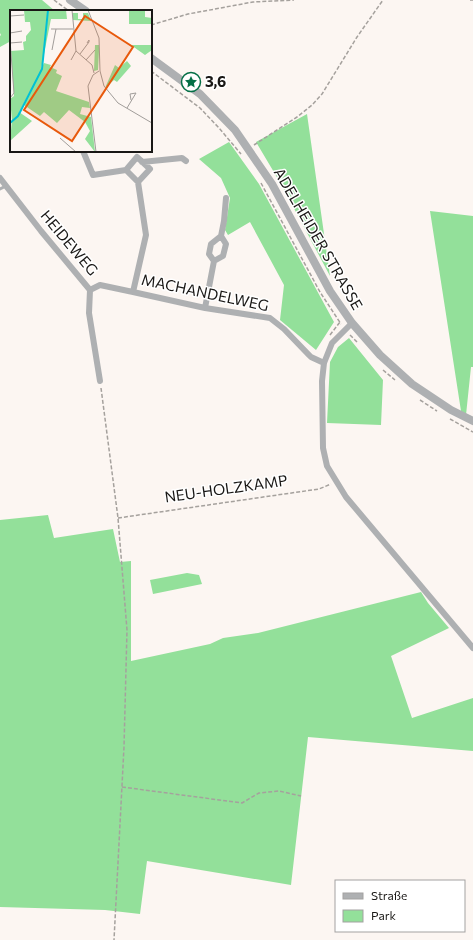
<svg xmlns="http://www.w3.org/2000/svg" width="473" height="940" font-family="Commissioner,sans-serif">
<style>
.green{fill:#93e09a}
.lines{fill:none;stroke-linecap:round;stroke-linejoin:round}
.path{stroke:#a5a19d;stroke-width:1.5;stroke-dasharray:4 2;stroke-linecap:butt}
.service{stroke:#aeb0b2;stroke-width:3}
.minor{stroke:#aeb0b2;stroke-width:6}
.tertiary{stroke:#aeb0b2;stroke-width:8}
.labels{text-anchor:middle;stroke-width:3;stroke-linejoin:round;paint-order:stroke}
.poi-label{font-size:15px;font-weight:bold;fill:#191715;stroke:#fff;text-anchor:start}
.street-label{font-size:15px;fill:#191715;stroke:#fff}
.inset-river{fill:none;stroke:#00c1d5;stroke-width:2}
.inset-road{fill:none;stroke:#a19d9a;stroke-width:1}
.view{fill:#e8590c;fill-opacity:0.15;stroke:#e8590c;stroke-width:2}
.inset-edge{fill:none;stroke:#191715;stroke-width:2}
</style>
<rect width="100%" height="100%" fill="#fcf6f2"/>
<!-- green -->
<path class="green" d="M0,0H42L55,11H11V41L0,47V36L1,35L0,33Z
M307,114L330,276L281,184L256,142Z
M229,142L259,184L334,322L316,350L280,320L284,285L250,222L228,235L225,230L230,198L221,178L199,159Z
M430,211L473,216V367H471L466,415L461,411Z
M349,338L383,380L381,425L327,423L330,362L338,347Z
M48,515L54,538L113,529L120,562L131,561V661L210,644L223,638L258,633L421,592L428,603L449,628L391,656L412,718L473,698V751L308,737L291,885L147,861L140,914L105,910L0,907V520Z
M187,573L199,575L202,584L153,594L150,580Z"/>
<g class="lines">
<!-- path -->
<path class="path" d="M54,0L69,11
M470,0H473
M151,25L188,14L253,2L294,0
M151,71L200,108L219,128L241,154
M254,145L297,117L312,105L322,94L357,37L383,0
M261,183L320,292L341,324
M330,335L340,322
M350,335L357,342
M383,370L395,380
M101,388L118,518L127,630L124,747L114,940
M420,400L437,411
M450,419L473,432
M118,518L319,489L331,484
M122,787L242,803L259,793L279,791L301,796"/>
<!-- service -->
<path class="service" d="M0,189L6,186"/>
<!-- minor -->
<path class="minor" d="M83,151L93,175L126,170
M142,162L182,158L186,161
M0,178L41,231L90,290L89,313L100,381
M214,261L209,254L211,244L221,236L224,221L226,198
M90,290L100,285L133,292L205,308L270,318L284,329L308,354L311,357L324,363
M133,292L146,235L138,182L126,170L137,157L150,169L138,182
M205,308L214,261L223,256L226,244L221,236
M352,323L332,343L324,363L322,381L323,448L327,466L346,497L473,648"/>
<!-- tertiary -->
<path class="tertiary" d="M70,0L86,11
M151,58L200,94L235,130L272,184L330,291L352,323L380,355L412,384L451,410L473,421"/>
</g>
<!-- icons -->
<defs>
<symbol id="sight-ring" viewBox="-11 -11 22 22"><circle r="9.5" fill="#fff" stroke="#046f46" stroke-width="1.5"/><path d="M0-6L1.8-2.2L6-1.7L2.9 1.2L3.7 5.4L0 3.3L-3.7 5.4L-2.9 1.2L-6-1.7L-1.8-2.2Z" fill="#046f46"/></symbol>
</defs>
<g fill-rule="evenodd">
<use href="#sight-ring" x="180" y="71" width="22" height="22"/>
</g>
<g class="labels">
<!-- poi labels -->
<g class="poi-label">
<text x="205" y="87">3,6</text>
</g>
<!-- street labels -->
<g class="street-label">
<text transform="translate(318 239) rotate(60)" y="5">ADELHEIDER STRASSE</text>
<text transform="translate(69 243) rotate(50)" y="5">HEIDEWEG</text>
<text transform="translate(205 293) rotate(12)" y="5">MACHANDELWEG</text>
<text transform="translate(226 489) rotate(-8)" y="5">NEU-HOLZKAMP</text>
</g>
</g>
<!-- overview -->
<g transform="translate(10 10)">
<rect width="142" height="142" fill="#fcf6f2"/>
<path d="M14,0H56L57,9H41L31,59L34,53L41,55L40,57L47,60L46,63L52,66L46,81L79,92L80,98L72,97L70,104L81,107L85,142L75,129L80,121L75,112L59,100L47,113L34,102L30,106L14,95L23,76L9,102L22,111L0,131L2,110L0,89L4,86L1,41L14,40L13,32L16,31V26L21,20L20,12H15ZM119,1H135V7L142,8V14H119ZM62,3H68V9H73V3H78L81,11L63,10ZM85,35H89V41L88,60L84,61ZM121,35H142V40L135,45ZM117,51L121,56L107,72L104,70L95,78L105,55L109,58Z" fill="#93e09a"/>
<path class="inset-river" d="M0,113L8,106L32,59L38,0"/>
<path class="inset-road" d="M78,0L89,28L90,61L94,76L108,93L142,113M0,6L14,5M41,19H63M0,23L12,21M0,30L4,83L0,88M0,33L12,32M42,40L46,19M66,41L82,55L84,63M70,44L79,32V30L77,33M61,50L66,41L62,0M76,50L85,40M117,98L126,83L120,84L121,90M50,128L66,142M86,142L78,76L83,65L89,61"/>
<path class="view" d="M75,6L123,37L62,131L14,100Z"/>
<rect width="142" height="142" class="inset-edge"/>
</g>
<!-- legend -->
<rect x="335" y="880" width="130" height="52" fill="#ffffff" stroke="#a3a2a1"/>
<rect x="343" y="893" width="20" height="6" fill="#aeb0b2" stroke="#a3a2a1"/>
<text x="371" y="900" font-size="12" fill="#191715">Straße</text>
<rect x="343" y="910" width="20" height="12" fill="#93e09a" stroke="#a3a2a1"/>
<text x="371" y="920" font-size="12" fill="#191715">Park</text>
</svg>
